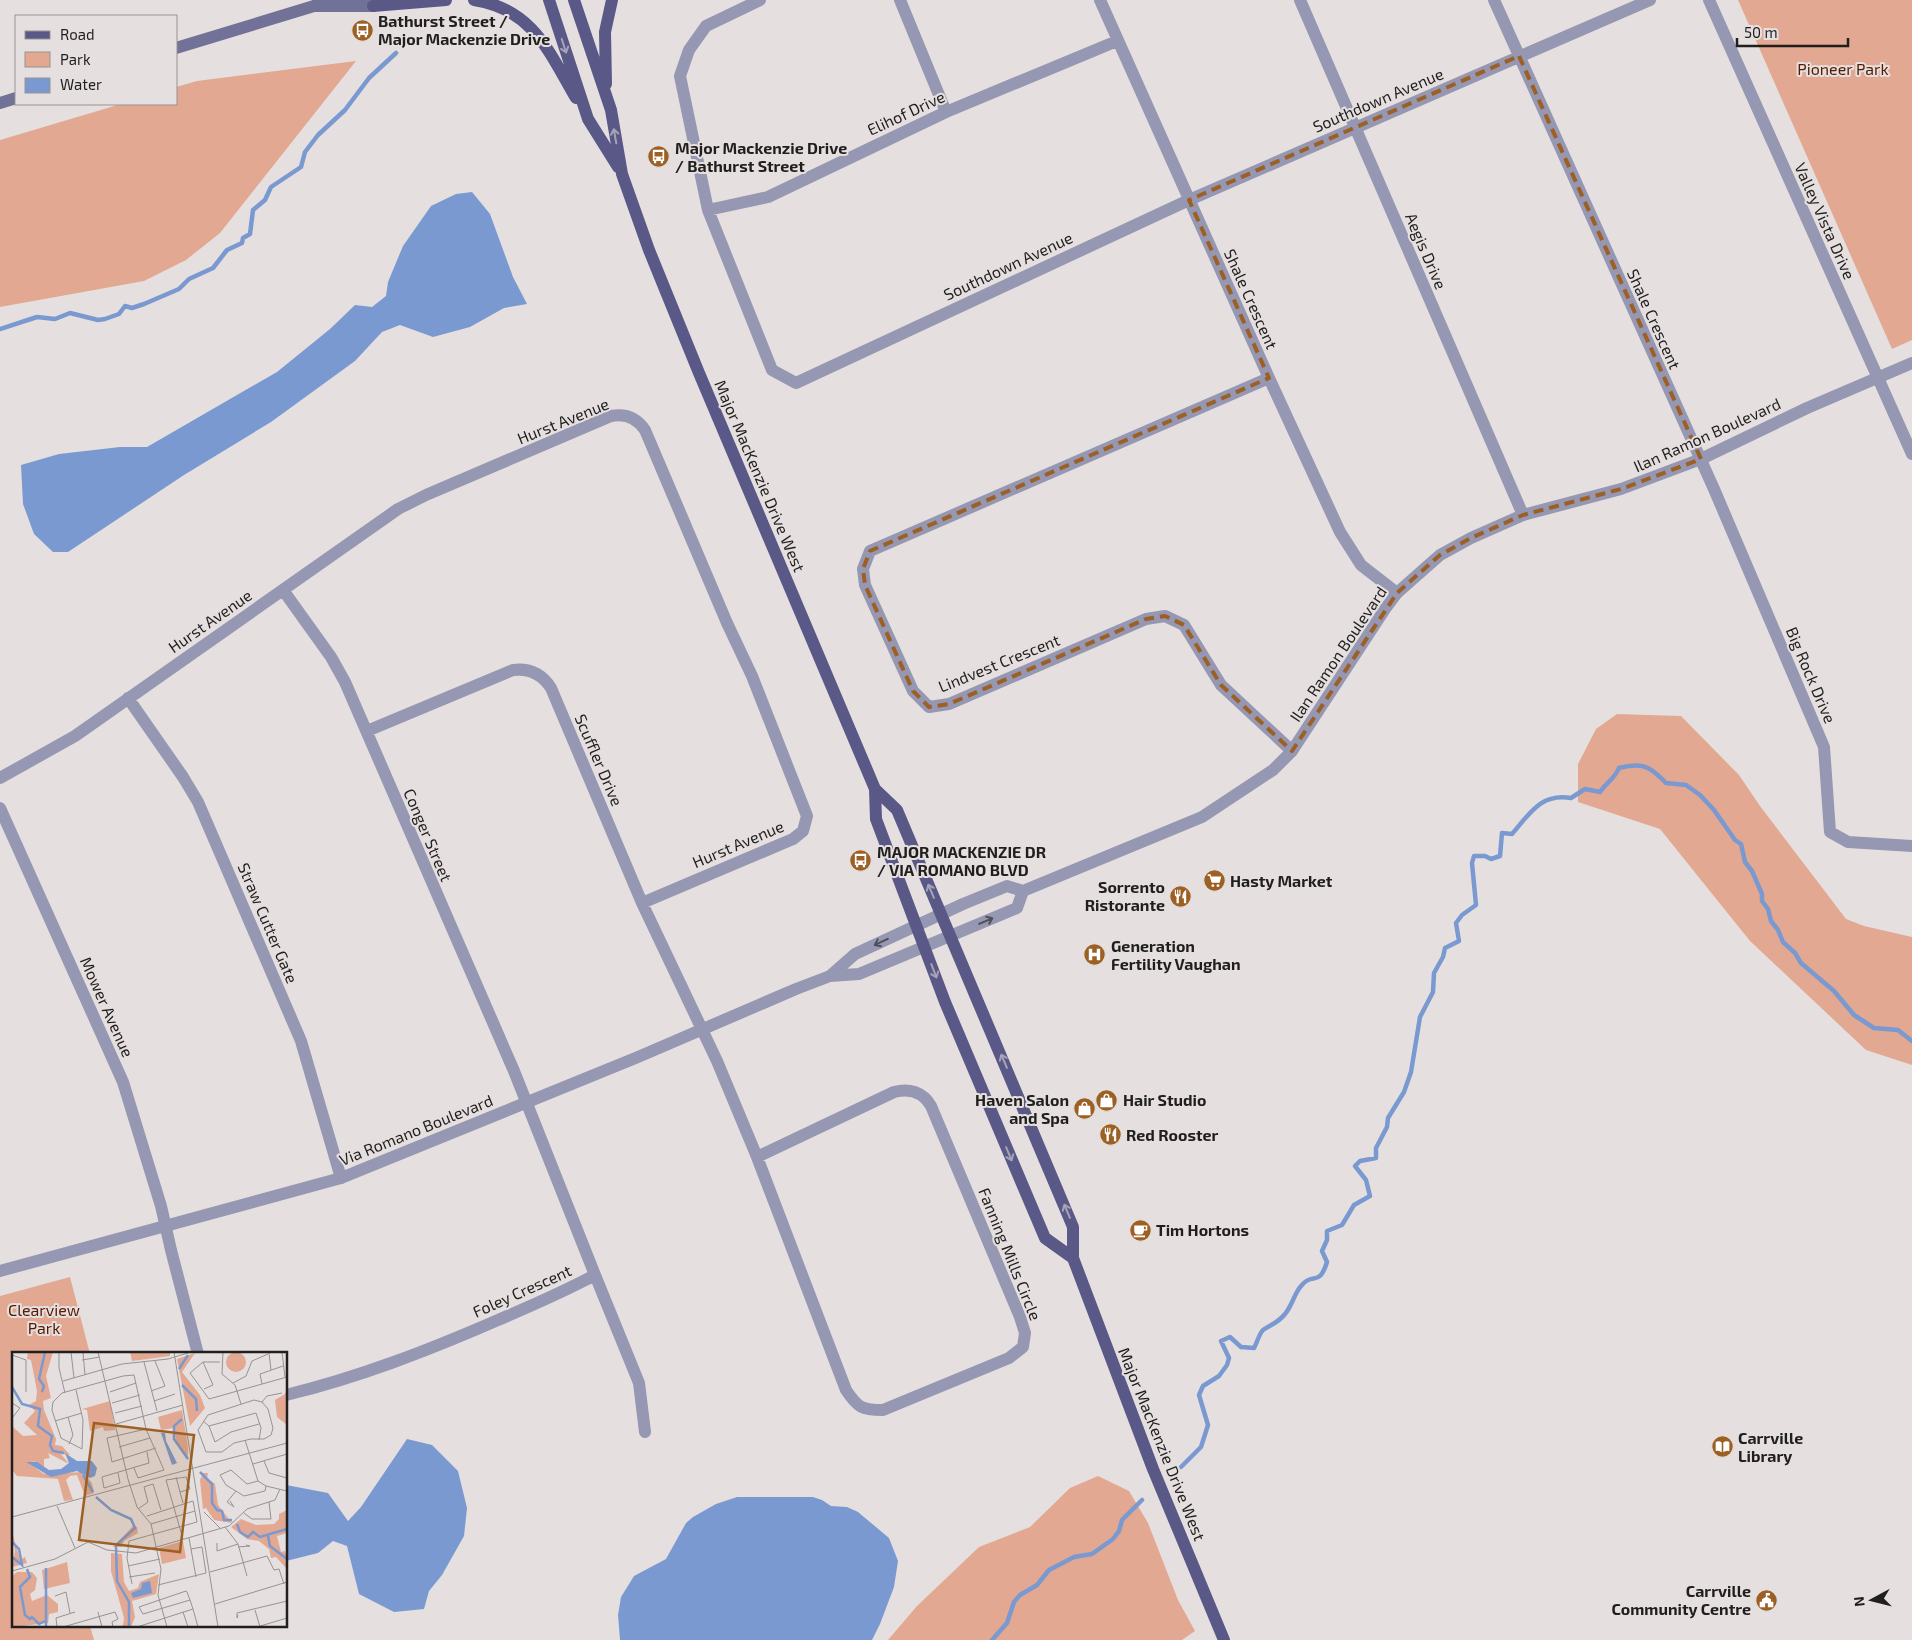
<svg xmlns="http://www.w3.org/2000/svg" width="1912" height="1640" font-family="'Exo 2',sans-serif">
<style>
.green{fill:#e2a891}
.water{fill:#7a99d0}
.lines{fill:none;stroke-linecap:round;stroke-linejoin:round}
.stream{stroke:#7a99d0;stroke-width:4.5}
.minor{stroke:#9697b2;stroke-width:12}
.tertiary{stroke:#9697b2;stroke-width:12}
.secondary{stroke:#727299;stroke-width:12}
.primary{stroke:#595887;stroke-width:12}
.oneway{stroke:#a6a3b7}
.oneway2{stroke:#4f4f59}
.marked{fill:none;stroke:#9d6024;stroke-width:4;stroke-dasharray:10 6;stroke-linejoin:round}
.labels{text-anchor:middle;stroke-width:4;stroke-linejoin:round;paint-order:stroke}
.poi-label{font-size:16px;font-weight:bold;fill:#201f1e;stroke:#e5e0df;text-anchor:start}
.park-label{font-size:16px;fill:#551a00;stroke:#e5e0df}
.street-label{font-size:16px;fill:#201f1e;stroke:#e5e0df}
.inset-river{fill:none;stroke:#7a99d0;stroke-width:2.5}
.inset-road{fill:none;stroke:#969392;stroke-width:1}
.view{fill:#9d6024;fill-opacity:0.15;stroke:#9d6024;stroke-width:2.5}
.inset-edge{fill:none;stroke:#201f1e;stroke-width:2.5}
</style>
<rect width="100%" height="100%" fill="#e5e0df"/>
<!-- green -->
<path class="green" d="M1738,0H1912V340L1892,349Z
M356,61L220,233L186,260L144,281L0,307V140L121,104H176V87L197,81Z
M1617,714L1681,716L1739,775L1760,806L1846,919L1864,926L1912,937V1065L1866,1050L1750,941L1660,829L1578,802V764L1596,729Z
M70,1277L90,1354H14V1626H90L94,1640H0V1296Z
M1098,1476L1129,1491L1148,1523L1178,1600L1195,1631L1182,1640H888L917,1606L979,1547L1030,1527L1070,1488Z"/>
<!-- water -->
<path class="water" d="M472,192L490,214L513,277L527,304L504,308L470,327L433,337L400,325L382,332L355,361L271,422L184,475L68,552H53L34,534L23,504L21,465L59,454L120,447H147L277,372L330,329L355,305L372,307L386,296L388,282L403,246L431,206L456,194Z
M407,1439L432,1445L458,1471L467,1508L464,1536L442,1575L429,1591L424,1609L394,1612L359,1594L347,1546L333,1541L318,1553L286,1561V1485L328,1493L348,1521L361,1507Z
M737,1497H813L822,1500L831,1506L847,1507L858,1512L889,1538L898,1561L894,1587L880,1624L872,1640H620L618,1615L621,1597L634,1576L666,1559L686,1523L693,1517L716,1504Z"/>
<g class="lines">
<!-- stream -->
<path class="stream" d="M0,329L37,317L55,319L70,313L98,320L105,319L119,314L125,306L132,308L144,304L179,289L189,279L213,268L227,250L242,243L243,238L250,234L253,210L265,200L271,187L301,167L305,152L318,135L345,110L369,78L396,53
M1181,1467L1201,1447L1208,1425L1199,1395L1203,1386L1219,1376L1227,1365L1229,1358L1221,1341L1230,1337L1241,1347L1254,1348C1257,1343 1259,1334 1263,1330C1271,1324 1277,1324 1285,1314C1292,1306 1294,1294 1301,1286C1313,1271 1319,1288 1327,1262L1322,1251L1327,1240V1231L1342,1225L1354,1205L1370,1196L1366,1180L1355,1166L1360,1161L1376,1158V1148L1387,1127L1388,1118L1404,1092L1411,1072L1420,1017L1433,992L1434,973L1443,957L1445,948L1459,941L1456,923L1462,915L1476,905L1472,863L1474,856H1485L1491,859L1500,856L1502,833L1512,834C1530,813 1541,793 1571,798L1585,789L1600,792C1607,781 1614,780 1619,768C1642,762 1650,766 1666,783L1686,785L1700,795L1714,810L1735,840L1741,844L1745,862L1752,871L1762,894V901L1768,909L1771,921L1778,930L1783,942L1795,953L1801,963L1834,991L1854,1015L1874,1028L1898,1030L1912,1041
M992,1640L1007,1623L1014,1602L1020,1595L1037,1585L1049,1570L1074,1557L1092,1554L1113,1539L1119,1531L1122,1520L1142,1500"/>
<!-- minor -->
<path class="minor" d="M760,0L706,26L689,50L680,76L708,210L772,370L796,383L1189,200L1650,0
M900,0L946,112
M1100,0L1269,378L1340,532L1361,565L1397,593
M1300,0L1523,515
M1494,0L1714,489L1824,747L1830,832L1848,842L1912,846
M708,210L768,197L946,112L1117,41
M1269,378L870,551L863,569L865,585L913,691L929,707L949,704L1146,619L1165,616L1184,625L1221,685L1292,751
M283,590L331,657L345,682L514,1071L595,1275C563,1292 531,1306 498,1320C429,1350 360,1377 286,1395
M128,698L183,777L198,802L301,1041L341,1178
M367,731L513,670C529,668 542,674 551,688L642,903L717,1061L757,1157L846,1390C858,1408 862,1410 883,1410L1009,1358L1023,1347L1025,1333L1020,1317L931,1106C923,1092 909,1088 894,1092L757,1157
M0,778L75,736L398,509L426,495L611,416C626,413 637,418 645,430L727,623L752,676L807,816L803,831L793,839L642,903
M0,808L123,1082L161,1206L171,1250L198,1354
M595,1275L639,1383L645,1432"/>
<!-- tertiary -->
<path class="tertiary" d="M1709,0L1912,454
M830,976L855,954L963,904L1007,886L1023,891L1202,817L1273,770L1292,751L1385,609L1397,593L1440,555L1471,538L1523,515L1621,489L1701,459L1807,408L1912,363
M0,1271L341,1178L638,1057L796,989L830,976L859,974L1017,908L1023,891"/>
<!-- secondary -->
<path class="secondary" d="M316,6H373L383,3
M176,48L314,6L327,0
M0,103L16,98"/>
<!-- primary -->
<path class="primary" d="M474,0C533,9 549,52 576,98
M549,0L588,119L618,167
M574,0L611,110L622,174L649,250L699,373L875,789L876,819L945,1002L1045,1238L1073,1258
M373,6L446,0
M606,84L605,32L612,0
M875,789L897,810L1073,1227V1258L1153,1469L1224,1640"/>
</g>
<!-- one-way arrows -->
<defs><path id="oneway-shaft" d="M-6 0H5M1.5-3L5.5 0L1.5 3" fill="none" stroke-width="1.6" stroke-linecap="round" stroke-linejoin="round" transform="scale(1.25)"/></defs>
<g class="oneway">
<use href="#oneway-shaft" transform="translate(564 46) rotate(72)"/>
<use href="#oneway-shaft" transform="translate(615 136) rotate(-100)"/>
<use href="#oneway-shaft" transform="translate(931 891) rotate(-113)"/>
<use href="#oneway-shaft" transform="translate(934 971) rotate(69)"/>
<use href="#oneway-shaft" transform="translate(1004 1061) rotate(-113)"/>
<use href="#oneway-shaft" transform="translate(1009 1154) rotate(67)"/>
<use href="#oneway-shaft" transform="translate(1067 1211) rotate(-113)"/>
</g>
<g class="oneway2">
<use href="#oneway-shaft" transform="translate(986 921) rotate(-23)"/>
<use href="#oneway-shaft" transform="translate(881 942) rotate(155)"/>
</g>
<!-- marked area -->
<path class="marked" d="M1519,56L1701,459L1621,489L1523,515L1471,538L1440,555L1397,593L1292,751L1221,685L1184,625L1165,616L1146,619L949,704L929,707L913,691L865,585L863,569L870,551L1269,378L1189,200Z"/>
<!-- icons -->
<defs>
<symbol id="bus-disc" viewBox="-11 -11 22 22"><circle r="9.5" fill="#9d6024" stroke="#e5e0df"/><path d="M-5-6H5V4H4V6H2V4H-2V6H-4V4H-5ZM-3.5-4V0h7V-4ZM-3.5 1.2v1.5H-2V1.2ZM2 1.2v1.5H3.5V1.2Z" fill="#fff"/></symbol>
<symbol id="supermarket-disc" viewBox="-11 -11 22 22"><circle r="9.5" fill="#9d6024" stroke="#e5e0df"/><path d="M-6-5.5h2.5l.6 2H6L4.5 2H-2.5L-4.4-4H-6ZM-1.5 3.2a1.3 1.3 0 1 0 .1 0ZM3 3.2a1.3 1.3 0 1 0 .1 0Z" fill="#fff"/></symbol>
<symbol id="restaurant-disc" viewBox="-11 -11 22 22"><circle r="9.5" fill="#9d6024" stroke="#e5e0df"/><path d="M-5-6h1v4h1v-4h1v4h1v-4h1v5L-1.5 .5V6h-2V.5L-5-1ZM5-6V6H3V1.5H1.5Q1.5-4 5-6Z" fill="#fff"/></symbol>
<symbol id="hospital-disc" viewBox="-11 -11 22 22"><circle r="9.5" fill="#9d6024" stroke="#e5e0df"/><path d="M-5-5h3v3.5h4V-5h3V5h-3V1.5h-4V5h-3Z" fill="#fff"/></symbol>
<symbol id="shop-disc" viewBox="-11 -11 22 22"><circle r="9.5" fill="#9d6024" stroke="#e5e0df"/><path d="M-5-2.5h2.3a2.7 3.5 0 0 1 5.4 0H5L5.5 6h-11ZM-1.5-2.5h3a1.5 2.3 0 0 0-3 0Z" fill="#fff"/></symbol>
<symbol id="cafe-disc" viewBox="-11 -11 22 22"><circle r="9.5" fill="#9d6024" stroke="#e5e0df"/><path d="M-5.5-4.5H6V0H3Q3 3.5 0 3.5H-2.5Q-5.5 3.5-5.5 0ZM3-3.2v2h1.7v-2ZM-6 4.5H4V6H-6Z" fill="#fff"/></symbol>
<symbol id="library-disc" viewBox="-11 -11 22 22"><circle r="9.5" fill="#9d6024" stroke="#e5e0df"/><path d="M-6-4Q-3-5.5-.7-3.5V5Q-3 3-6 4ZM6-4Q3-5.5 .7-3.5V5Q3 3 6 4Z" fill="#fff"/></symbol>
<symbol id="civic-disc" viewBox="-11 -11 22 22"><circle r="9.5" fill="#9d6024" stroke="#e5e0df"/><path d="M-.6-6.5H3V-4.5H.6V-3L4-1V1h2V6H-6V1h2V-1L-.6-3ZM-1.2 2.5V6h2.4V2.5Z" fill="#fff"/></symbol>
</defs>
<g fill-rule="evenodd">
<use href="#bus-disc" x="350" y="18" width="25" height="25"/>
<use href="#bus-disc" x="646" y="144" width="25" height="25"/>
<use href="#bus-disc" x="848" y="848" width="25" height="25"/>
<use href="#supermarket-disc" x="1202" y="868" width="25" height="25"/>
<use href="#restaurant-disc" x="1168" y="884" width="25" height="25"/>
<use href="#hospital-disc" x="1082" y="942" width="25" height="25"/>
<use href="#shop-disc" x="1094" y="1088" width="25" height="25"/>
<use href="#shop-disc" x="1072" y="1096" width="25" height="25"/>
<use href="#restaurant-disc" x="1098" y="1122" width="25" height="25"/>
<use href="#cafe-disc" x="1128" y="1218" width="25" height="25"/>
<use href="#library-disc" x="1710" y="1434" width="25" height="25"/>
<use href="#civic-disc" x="1754" y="1588" width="25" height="25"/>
</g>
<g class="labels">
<!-- poi labels -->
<g class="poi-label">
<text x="378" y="27">Bathurst Street /<tspan x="378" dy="18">Major Mackenzie Drive</tspan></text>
<text x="675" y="154">Major Mackenzie Drive<tspan x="675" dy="18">/ Bathurst Street</tspan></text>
<text x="877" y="858">MAJOR MACKENZIE DR<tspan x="877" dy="18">/ VIA ROMANO BLVD</tspan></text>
<text x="1230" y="887">Hasty Market</text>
<text x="1165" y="893" text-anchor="end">Sorrento<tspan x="1165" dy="18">Ristorante</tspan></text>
<text x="1111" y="952">Generation<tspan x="1111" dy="18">Fertility Vaughan</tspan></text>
<text x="1069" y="1106" text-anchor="end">Haven Salon<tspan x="1069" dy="18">and Spa</tspan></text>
<text x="1123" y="1106">Hair Studio</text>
<text x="1126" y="1141">Red Rooster</text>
<text x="1156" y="1236">Tim Hortons</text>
<text x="1738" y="1444">Carrville<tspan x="1738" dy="18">Library</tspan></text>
<text x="1751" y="1597" text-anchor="end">Carrville<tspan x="1751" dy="18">Community Centre</tspan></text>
</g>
<!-- park labels -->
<g class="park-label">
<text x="1843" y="75">Pioneer Park</text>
<text x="44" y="1316">Clearview<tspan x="44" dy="18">Park</tspan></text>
</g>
<!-- street labels -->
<g class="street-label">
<text transform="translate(1378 100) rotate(-23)" y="6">Southdown Avenue</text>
<text transform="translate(906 113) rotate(-25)" y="6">Elihof Drive</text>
<text transform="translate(1825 221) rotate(66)" y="6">Valley Vista Drive</text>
<text transform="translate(1426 251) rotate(67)" y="6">Aegis Drive</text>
<text transform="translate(1008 266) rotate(-25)" y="6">Southdown Avenue</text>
<text transform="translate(1251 299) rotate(66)" y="6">Shale Crescent</text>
<text transform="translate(1654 319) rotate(66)" y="6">Shale Crescent</text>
<text transform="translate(563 421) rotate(-22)" y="6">Hurst Avenue</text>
<text transform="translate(1707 435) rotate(-24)" y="6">Ilan Ramon Boulevard</text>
<text transform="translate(760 476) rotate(67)" y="6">Major MacKenzie Drive West</text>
<text transform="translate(210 621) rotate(-35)" y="6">Hurst Avenue</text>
<text transform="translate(1338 654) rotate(-56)" y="6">Ilan Ramon Boulevard</text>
<text transform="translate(999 663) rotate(-22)" y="6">Lindvest Crescent</text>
<text transform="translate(1811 675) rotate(67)" y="6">Big Rock Drive</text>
<text transform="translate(599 760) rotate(67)" y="6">Scuffler Drive</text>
<text transform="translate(428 835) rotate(67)" y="6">Conger Street</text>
<text transform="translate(738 844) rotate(-23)" y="6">Hurst Avenue</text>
<text transform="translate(268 923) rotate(67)" y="6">Straw Cutter Gate</text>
<text transform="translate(107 1007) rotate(66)" y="6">Mower Avenue</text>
<text transform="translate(416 1130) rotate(-22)" y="6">Via Romano Boulevard</text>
<text transform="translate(1010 1254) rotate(68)" y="6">Fanning Mills Circle</text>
<text transform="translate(522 1291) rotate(-24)" y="6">Foley Crescent</text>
<text transform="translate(1162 1444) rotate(68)" y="6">Major MacKenzie Drive West</text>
</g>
</g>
<!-- overview -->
<g transform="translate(12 1352)">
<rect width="275" height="275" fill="#e5e0df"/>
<path d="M16,0H41L34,24L39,46L31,49L32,58L44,87L43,93L50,94L58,103L49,102L57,112L36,101L38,106L32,107V116L22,109L18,112L32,122L71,120L80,131L82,141L73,144L65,123L58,124L54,128L61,148L52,149L46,127L5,124L0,118V74L11,84L25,83L12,71L23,59L17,53L24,49L25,39L19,8L15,7ZM118,0H158V4L120,9ZM214 10a10 10 0 1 1 20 0a10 10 0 1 1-20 0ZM183,1L170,20L188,43L193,56L178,74L165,7ZM275,36V73L265,65L263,48L273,42ZM98,49L103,78L92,79L91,75L78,79L75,58L70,57ZM170,58L176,95V104L165,93L162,76L149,78L146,65ZM191,121H196L195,126L203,132L206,153L220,171L202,168L194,156L191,157L188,128ZM275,158V181L265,184L269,200L273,199L275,205V217L264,205L259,206L257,197L247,189L235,187L219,175L229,167L244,173L262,172L267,167V162ZM121,174L125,175L126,181L112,189L110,195H101ZM0,180L8,208L13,205L15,211L0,215L3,199ZM171,189L174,206L150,212L147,196ZM99,201L110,202L112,230L117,239L126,236L128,230L147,222L144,242L120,249L123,265L119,275H107L111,273L112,266L99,219ZM55,210L58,231L32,237L30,218ZM5,220H20L25,226L23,238L18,242L20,249L35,243L46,252V260L37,262L36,271L0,275V224Z" fill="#e2a891"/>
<path d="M149,81H153L154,89L165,111L160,113ZM53,101L65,109H80L85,116L83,124L78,126L65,119L39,125L14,110H25L37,118L49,117L57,111ZM138,229L140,241L121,246L119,241L129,237L130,231Z" fill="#7a99d0"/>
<path class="inset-river" d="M167,17L176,3M170,33L184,47L185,59M0,35L10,52L28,57L26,74L40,84L38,93L41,99L52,101M30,40L32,34L27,27L33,0M170,67L162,74V87L176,107M188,120L200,132V151L205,158L210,159L212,168H220M71,123L81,140M84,145L99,158L119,167L123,176L104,193L105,229L117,250V275M225,172L228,180L236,185L241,180L248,185L275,177M256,184L258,194L275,207M0,190L7,197L10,213L0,205M34,216V275M15,217L18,225L8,235L13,263L18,267L20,265L27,272L33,269"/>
<path class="inset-road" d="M47,0V16L53,41M59,0L62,26M71,0L73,23M86,0L116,127M162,0L206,275M211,0L210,22L223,33L229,52M270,0L273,25M257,1L259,18M0,3L14,8V40M70,8L88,5M132,10L145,59M191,10L201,33L192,37M208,10H191L178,21L197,47L275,25M51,29L110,12L156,7L179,0M221,31L234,24L240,9L256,2M250,32L248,22L271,14M64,38L71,68L70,97L49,86L40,58L41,50L50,41L111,24L122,23L134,77L152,118L126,126L122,116M139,39L153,34L143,9M98,40L124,31M242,48L250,50L256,57L261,76L259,83L252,87H239L222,91L210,100H194L186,78L196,63ZM142,49L163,42M250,50L255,44L270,41M0,51L8,56L0,66M100,51L128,43M103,61L130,54M56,65L61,83L57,92M43,69L70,61M191,69L197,74L203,90L219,80L247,72M104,72L171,53M197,74L244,61L249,76L247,88M134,77L95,86L100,110L144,96M233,88L246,129L254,134L275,139M107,95L138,86M252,109L257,121L275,126M241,112L275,102M106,121L108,131L92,136L90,125L137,111L135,100M164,125L171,151M116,127L125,155L139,172L149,217L146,243L155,275M246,129L235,132L219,118L208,123L214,133L232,144L253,139L254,134M168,140L178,137L174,125L154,128L171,187M218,149L222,155L215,150L224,139M45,154L63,196M126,157L136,150L132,135L141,132L149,158M192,160L208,176M232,161L240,167H259L257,150M0,165L275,91M139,172L183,159M213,175L226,192L235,224M177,186L184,225M205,191V199L226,192M226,195L238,194L234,193M116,214L148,207M0,219L43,207L76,190L95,198L124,201L217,174L235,157L263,148L268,137M198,220L255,204L262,218L267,217L272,232M117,225L143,221M120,232L115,206L117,189L185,170L181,149L135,164M146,233L194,221L190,195L179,197M43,244L54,240L58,261M178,248L131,262L127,255L174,239L175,240L178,248L181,257L186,275M203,252L275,230M243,258L248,275M86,260L90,275M171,260L176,275M226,263L225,266V261L275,249M45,275L44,266L63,260M51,275L103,260L106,267L100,270L101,275M125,275L181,257M245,275L275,266"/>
<path class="view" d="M82,71L182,83L168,200L67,188Z"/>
<rect width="275" height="275" class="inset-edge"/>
</g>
<!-- legend -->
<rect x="15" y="15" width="162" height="90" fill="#e5e0df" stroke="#969392"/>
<rect x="25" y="31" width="25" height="8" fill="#595887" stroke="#969392"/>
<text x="60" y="40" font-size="15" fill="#201f1e">Road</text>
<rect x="25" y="52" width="25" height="15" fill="#e2a891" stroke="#969392"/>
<text x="60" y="65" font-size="15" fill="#201f1e">Park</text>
<rect x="25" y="78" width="25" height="15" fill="#7a99d0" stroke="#969392"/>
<text x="60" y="90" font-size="15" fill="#201f1e">Water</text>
<!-- north arrow -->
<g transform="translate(1872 1600) rotate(263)" stroke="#e5e0df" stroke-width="4" paint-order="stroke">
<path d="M0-4L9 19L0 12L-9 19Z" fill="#201f1e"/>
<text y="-8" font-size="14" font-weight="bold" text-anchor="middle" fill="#201f1e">N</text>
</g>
<!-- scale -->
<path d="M1737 38v8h111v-8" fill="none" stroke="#201f1e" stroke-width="2.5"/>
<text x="1744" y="38" font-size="15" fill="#201f1e" stroke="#e5e0df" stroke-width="4" paint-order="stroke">50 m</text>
</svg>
